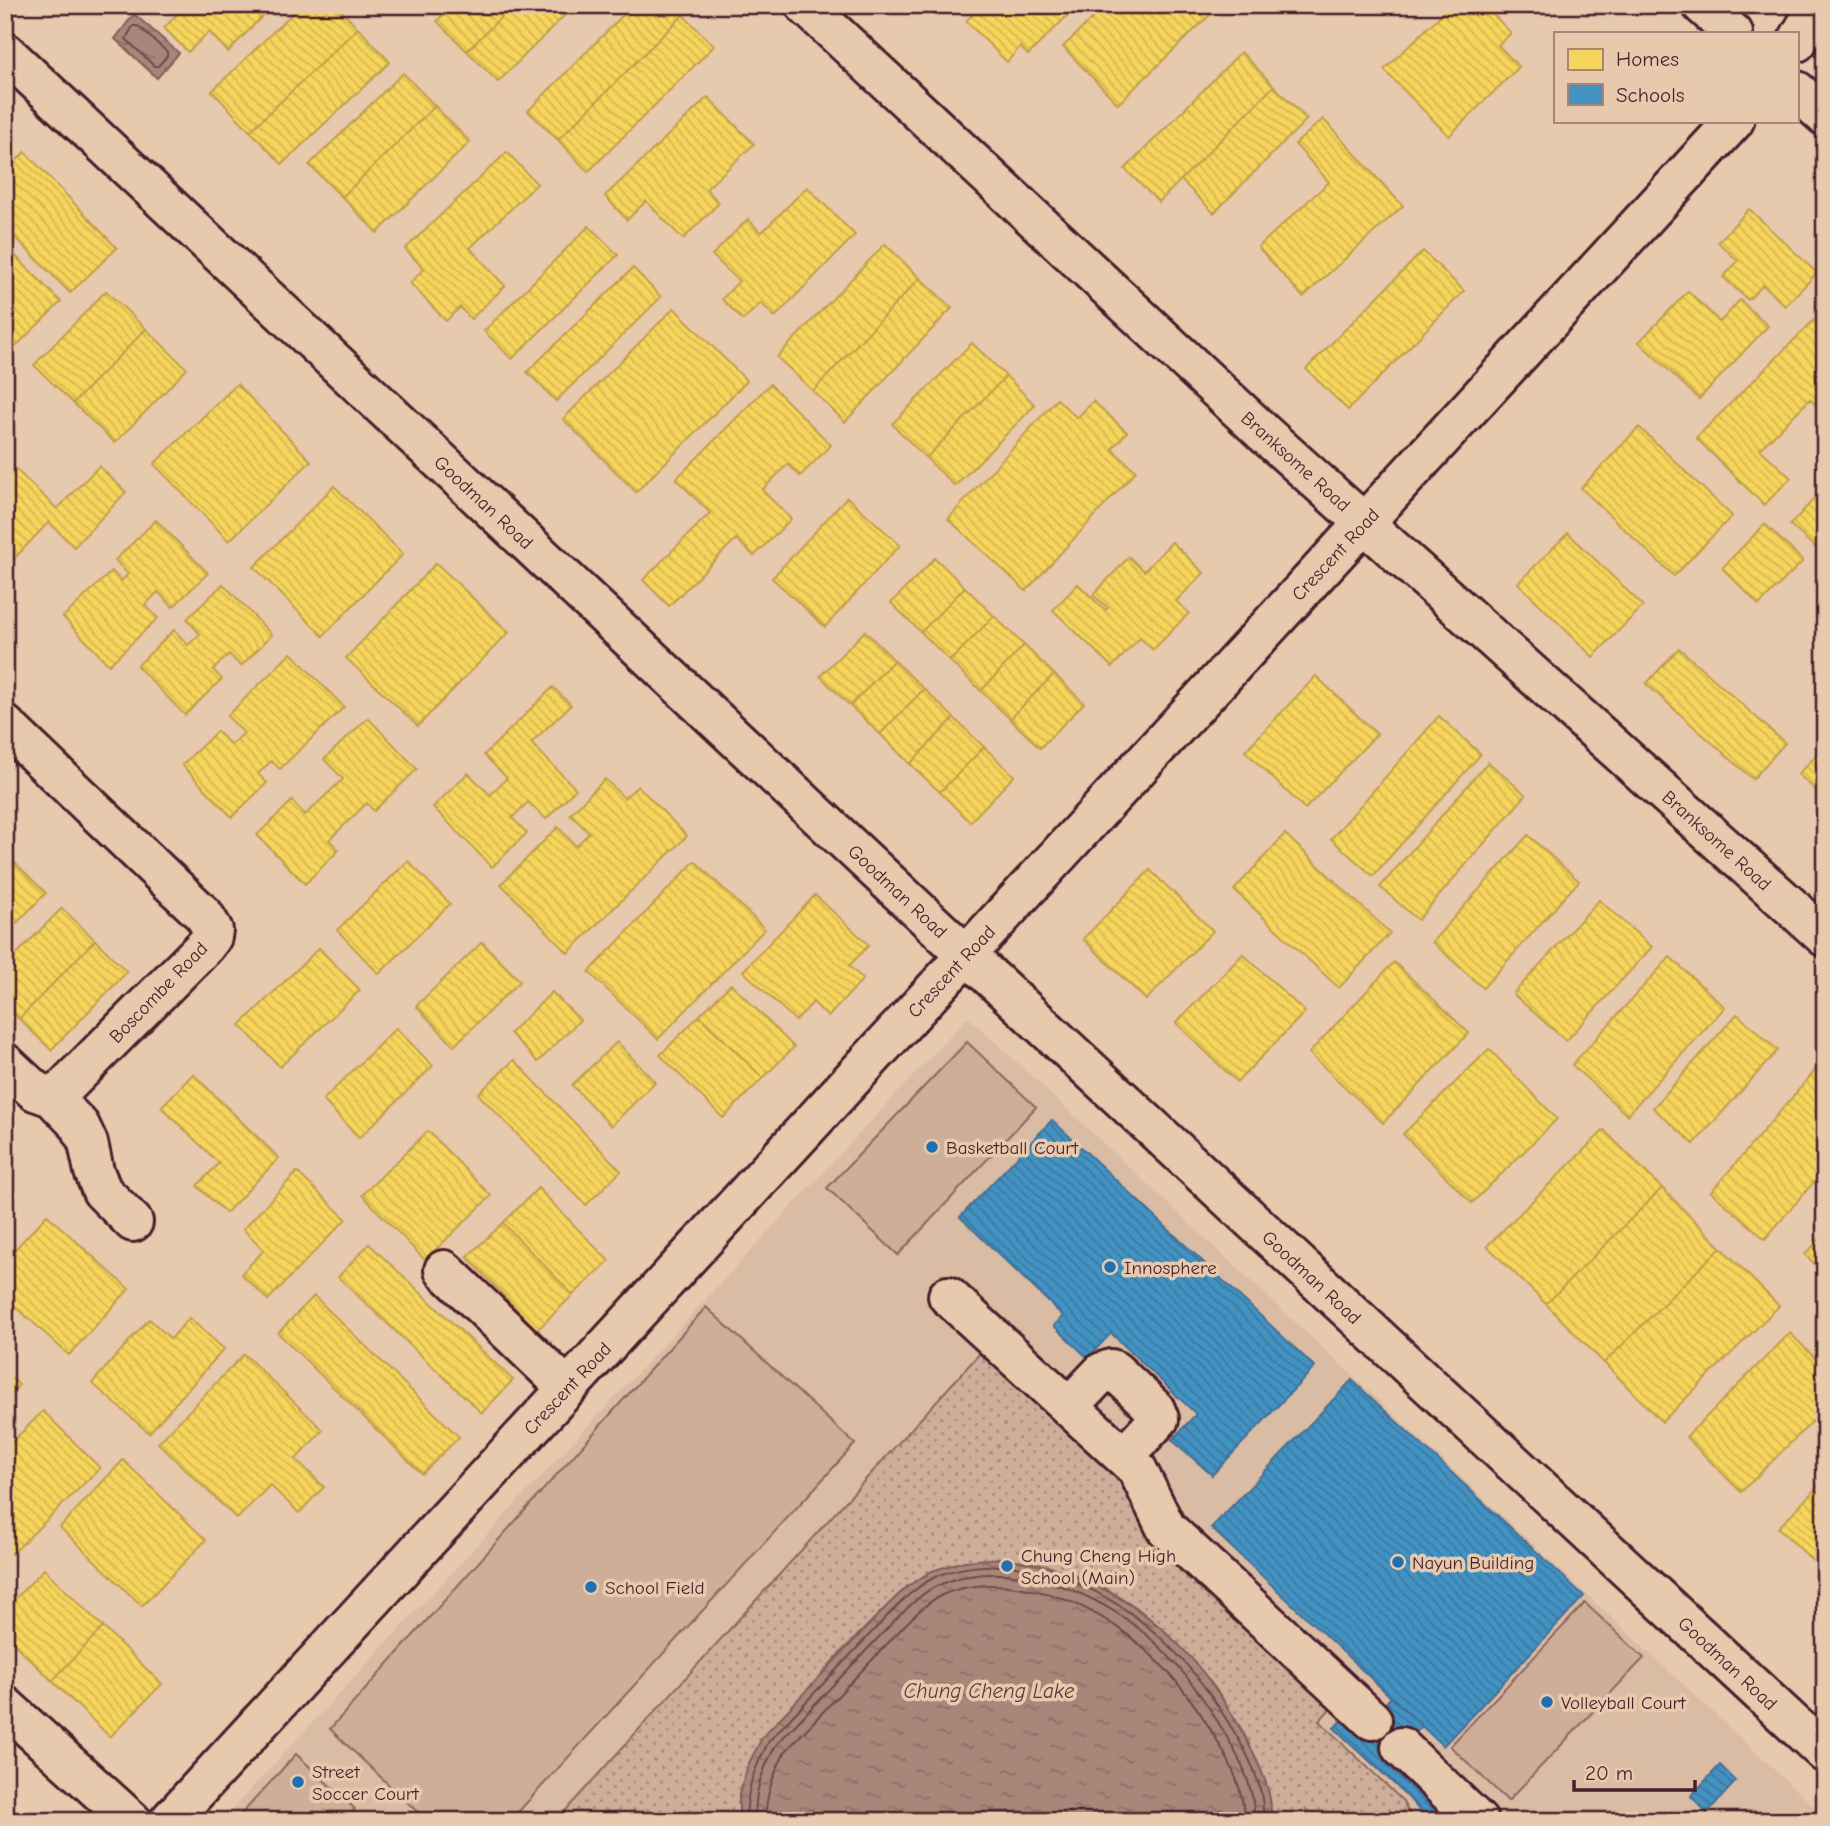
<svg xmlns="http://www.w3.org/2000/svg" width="1830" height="1826" font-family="'Comic Neue',sans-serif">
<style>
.built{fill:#dabba3}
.grass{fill:url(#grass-dots);stroke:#8c6662;stroke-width:2}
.pitch{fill:#cead99;stroke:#8c6662;stroke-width:2}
.water{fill:url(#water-ripples);stroke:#835d5a;stroke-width:2}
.homes{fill:url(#homes-back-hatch);stroke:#c29e4d;stroke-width:2}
.schools{fill:url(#schools-back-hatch);stroke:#457095;stroke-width:2}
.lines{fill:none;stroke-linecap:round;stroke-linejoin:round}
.shore{stroke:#70484b;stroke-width:2}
.minor-casing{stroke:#4a1f2b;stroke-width:44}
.minor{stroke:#e7c9ae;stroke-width:38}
.poi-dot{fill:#1f6fb2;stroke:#e7c9ae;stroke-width:2.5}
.labels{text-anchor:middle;stroke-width:7;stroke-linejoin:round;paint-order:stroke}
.street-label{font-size:19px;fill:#4a1f2b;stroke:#e7c9ae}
.poi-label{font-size:19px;fill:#4a1f2b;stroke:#e7c9ae;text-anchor:start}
.water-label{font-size:21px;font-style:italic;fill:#5d343b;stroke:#e7c9ae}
</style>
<defs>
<pattern id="grass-dots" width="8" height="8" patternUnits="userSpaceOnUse" patternTransform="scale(1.75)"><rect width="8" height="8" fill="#cead99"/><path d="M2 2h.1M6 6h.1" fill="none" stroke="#a98c7d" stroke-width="1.8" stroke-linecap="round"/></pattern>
<pattern id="water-ripples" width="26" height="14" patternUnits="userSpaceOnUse" patternTransform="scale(1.75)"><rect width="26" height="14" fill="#a9867a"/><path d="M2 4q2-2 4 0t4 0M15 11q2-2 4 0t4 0" fill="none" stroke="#8c6d64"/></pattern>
<pattern id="homes-back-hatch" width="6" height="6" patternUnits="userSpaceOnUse" patternTransform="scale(1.75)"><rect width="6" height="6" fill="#f6d55c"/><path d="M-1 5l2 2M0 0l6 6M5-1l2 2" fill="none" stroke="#d4b650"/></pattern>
<pattern id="schools-back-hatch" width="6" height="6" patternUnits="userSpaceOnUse" patternTransform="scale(1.75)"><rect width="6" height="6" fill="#4393c3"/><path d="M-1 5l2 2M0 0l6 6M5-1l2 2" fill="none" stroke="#3a779f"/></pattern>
</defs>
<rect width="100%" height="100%" fill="#e7c9ae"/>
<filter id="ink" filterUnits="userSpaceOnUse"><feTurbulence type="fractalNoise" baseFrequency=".0143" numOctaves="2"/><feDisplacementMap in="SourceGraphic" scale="14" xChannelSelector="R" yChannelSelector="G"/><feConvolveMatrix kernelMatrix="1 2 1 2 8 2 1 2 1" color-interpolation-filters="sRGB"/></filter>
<g filter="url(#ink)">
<!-- built -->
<path class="built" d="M968,1017L1825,1817V1821H221Z"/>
<!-- grass -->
<path class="grass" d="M990,1342L1339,1699L1319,1721L1403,1801L1413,1821H1270L1271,1814L1267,1789L1256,1758L1242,1730L1220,1695L1166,1632L1136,1607L1105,1588L1071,1573L1037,1563L1002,1558L908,1586L886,1607L836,1657L749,1763L739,1795V1821H556Z"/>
<!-- pitch -->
<path class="pitch" d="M967,1042L1036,1107L898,1255L827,1188Z
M706,1307L855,1444L510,1821H427L330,1729Z
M1585,1603L1644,1658L1508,1801L1450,1746Z
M296,1754L355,1809L344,1821H235Z"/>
<!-- water -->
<path class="water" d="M134,14L179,53L157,78L115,39Z
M1002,1558C1119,1574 1196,1641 1249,1745C1260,1766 1275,1797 1270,1821H739V1795L749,1763L763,1736L886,1607L908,1586L932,1571L964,1561Z"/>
<!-- homes -->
<path class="homes" d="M181,5H273L228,52L209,32L188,52L164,28L184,7Z
M301,5H336L358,28L250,131L212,91Z
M453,5H513L467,51L437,21Z
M513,5H575L498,82L467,51Z
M633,5H673L683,15L558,140L528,111Z
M978,5H1078L1028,55L1020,47L1007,62L966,21L980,7Z
M1106,5H1214L1217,8L1118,104L1063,47Z
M1451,5H1484L1511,33L1498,45L1519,67L1449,136L1384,70Z
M683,15L714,46L588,172L558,140Z
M358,28L390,62L282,164L250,131Z
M1241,52L1274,86L1159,202L1125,169Z
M403,73L435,106L342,197L309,165Z
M1274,86L1307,119L1214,213L1181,180Z
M708,97L754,144L706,189L719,203L683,239L646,201L627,220L605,196Z
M435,106L470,142L377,233L342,197Z
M1323,119L1403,206L1303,297L1258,247L1329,182L1295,144Z
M25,152L117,248L70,293L5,227V172Z
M507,152L537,184L470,248L505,286L471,319L460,307L446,321L410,283L424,269L405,249Z
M807,187L855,235L775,317L761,303L743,320L722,299L739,281L712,255L748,219L761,233Z
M1749,209L1817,273L1785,306L1763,285L1748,300L1723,277L1738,261L1718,242Z
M589,226L618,255L512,359L484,331Z
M885,244L920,278L813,391L777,357Z
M5,245L61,302L9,353L5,349Z
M1423,251L1464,291L1348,410L1306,369Z
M633,268L661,297L556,401L527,372Z
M920,278L952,308L845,422L813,391Z
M106,291L146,329L73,403L34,365Z
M1688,291L1720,322L1740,300L1768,326L1699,399L1639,342Z
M674,308L747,381L636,492L563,419Z
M1817,317L1825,325V414L1810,399L1760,449L1791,478L1764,505L1696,438Z
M146,329L187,369L115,443L73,403Z
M972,343L1006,376L926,458L892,424Z
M1006,376L1035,405L955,486L926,458Z
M237,384L311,461L229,541L154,464Z
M770,384L831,445L800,476L788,464L762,490L791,519L754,556L736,539L669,606L643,580L710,513L676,479Z
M1057,399L1077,418L1093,401L1127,432L1112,449L1136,471L1026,591L948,519Z
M1639,427L1732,516L1674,576L1581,488Z
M5,459L57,509L99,466L126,492L74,547L49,522L5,568Z
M334,486L403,554L323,636L254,567Z
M1824,488L1825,489V556L1790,525Z
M847,497L900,545L825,627L772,578Z
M156,520L208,573L173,607L158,592L145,605L158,618L109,665L63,617L112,571L121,581L128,574L115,560Z
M1765,524L1803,561L1759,605L1722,568Z
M1568,533L1643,606L1593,657L1518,583Z
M1172,542L1204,573L1176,601L1189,613L1153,650L1140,638L1112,667L1053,610L1078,584L1105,610L1108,608L1093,595L1129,557L1144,571Z
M935,558L965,587L921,632L891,603Z
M436,563L509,632L418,726L346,658Z
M223,584L272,635L241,666L229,654L213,670L222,679L185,715L137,666L174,630L188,645L200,634L187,619Z
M965,587L994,616L950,661L921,632Z
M994,616L1024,645L981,691L950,661Z
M865,631L894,660L850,706L820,676Z
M1024,645L1054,674L1010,719L981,691Z
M1679,648L1785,743L1753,779L1646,684Z
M291,653L344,707L280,769L271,761L258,774L267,783L232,817L182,765L217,731L231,745L244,733L227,716Z
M894,660L924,689L880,734L850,706Z
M1054,674L1084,703L1040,748L1010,719Z
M1316,676L1377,734L1305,809L1245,751Z
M553,687L571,705L531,743L576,789L546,819L528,802L512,818L527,833L492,867L433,807L468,773L490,795L507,778L484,755Z
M924,689L954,718L910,764L880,734Z
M1439,716L1481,754L1373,876L1331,839Z
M368,718L417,769L374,811L367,803L329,840L339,850L305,884L257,835L292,801L305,815L343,779L324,759Z
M954,718L984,747L940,792L910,764Z
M1825,746V799L1798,774Z
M984,747L1014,776L970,822L940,792Z
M1488,762L1526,795L1418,920L1380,887Z
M605,779L624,798L638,786L687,836L568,953L501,884L558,827L576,846L589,833L570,814Z
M1285,834L1390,933L1339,988L1234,890Z
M1528,835L1579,881L1483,988L1432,942Z
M408,861L450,904L379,974L337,930Z
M695,861L765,929L658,1039L589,972Z
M14,862L46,893L5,935V871Z
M1150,870L1213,931L1146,1000L1083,939Z
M815,895L869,945L849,966L863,979L828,1017L813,1002L796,1021L743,971Z
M1599,900L1652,947L1566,1041L1513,994Z
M62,908L95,940L19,1019L5,1005V966Z
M95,940L127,972L51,1050L19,1019Z
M482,942L520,981L454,1046L416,1006Z
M319,948L360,990L280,1067L240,1025Z
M1243,954L1305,1012L1237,1082L1176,1023Z
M1670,957L1725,1007L1627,1115L1572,1065Z
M1394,962L1469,1033L1383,1123L1309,1053Z
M731,984L794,1047L763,1078L699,1016Z
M552,992L580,1020L538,1062L510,1033Z
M1737,1014L1778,1050L1694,1144L1653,1108Z
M699,1016L763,1078L723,1118L660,1055Z
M396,1028L433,1066L359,1138L323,1100Z
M617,1042L655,1082L611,1126L572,1085Z
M1489,1049L1557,1119L1472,1203L1403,1134Z
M514,1060L621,1171L586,1205L478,1094Z
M1819,1066L1825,1071V1169L1765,1239L1711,1192Z
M193,1074L279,1158L226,1213L197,1186L219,1163L161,1107Z
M1604,1130L1662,1188L1546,1304L1487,1246Z
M428,1131L491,1196L425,1260L362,1195Z
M297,1172L346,1219L268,1300L241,1274L264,1250L243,1229Z
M538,1188L609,1261L573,1295L503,1223Z
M1662,1188L1721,1247L1604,1363L1546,1304Z
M47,1215L129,1289L69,1355L5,1297V1260Z
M503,1223L573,1295L537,1330L467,1257Z
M1825,1233V1273L1805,1255Z
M369,1244L513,1380L482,1413L338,1277Z
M1721,1247L1779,1306L1662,1422L1604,1363Z
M314,1296L459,1437L422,1474L278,1333Z
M189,1318L224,1349L149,1433L92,1383L149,1319L171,1339Z
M1790,1333L1825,1368V1409L1741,1492L1686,1437Z
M244,1354L323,1430L296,1459L324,1487L299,1513L270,1485L237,1519L158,1443Z
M5,1372L19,1385L5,1400Z
M43,1411L100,1468L12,1554L5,1547V1449Z
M123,1460L206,1540L142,1606L60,1527Z
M1825,1479V1572L1778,1528Z
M44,1569L103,1627L52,1681L5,1635V1609Z
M103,1627L162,1684L110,1737L52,1681Z"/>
<!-- schools -->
<path class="schools" d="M1052,1120L1315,1367L1212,1475L1172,1440L1196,1414L1111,1333L1088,1358L1054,1326L1063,1316L960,1217Z
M1352,1380L1584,1596L1443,1746L1211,1528Z
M1391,1697L1422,1726L1393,1757L1446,1809L1447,1821H1426V1818L1407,1796L1334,1728L1347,1714L1363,1729Z
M1720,1765L1736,1781L1707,1813L1691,1796Z"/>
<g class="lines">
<!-- shore -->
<path class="shore" d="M133,26H138L167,52V56L158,66H154L126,39Z
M746,1821C747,1787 753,1771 769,1741L891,1612C904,1599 916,1587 933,1578C957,1566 989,1564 1016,1567C1109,1579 1181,1644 1228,1722C1246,1750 1266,1786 1263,1821
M755,1821C755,1789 761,1773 776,1745L897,1618C910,1606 922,1592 939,1585C1000,1558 1074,1584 1126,1619C1163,1645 1195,1684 1218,1722C1236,1751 1256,1786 1254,1821
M765,1821C766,1794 773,1775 785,1752L905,1625C916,1614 927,1602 942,1595C964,1585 992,1583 1016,1587C1099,1598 1166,1657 1209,1727C1226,1754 1245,1787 1244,1821"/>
<defs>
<path id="minor" d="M805,5L1267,436L1825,937
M1702,5L1733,33
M1797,42L1818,5
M5,52L946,936L1825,1753
M1797,91L1825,116
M5,725L204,915L213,930L212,937L205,946L60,1092L52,1097L35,1091L5,1063
M52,1097L80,1126L88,1143L94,1171L102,1191L133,1222
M444,1270L567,1388
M948,1296L1137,1469L1166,1528L1372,1720
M1069,1407L1102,1372L1111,1369L1115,1371L1155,1409L1159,1419L1124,1457
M5,1706L132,1821
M1401,1747L1478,1821
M169,1821L1734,121"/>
</defs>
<!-- minor casing -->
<use href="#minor" class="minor-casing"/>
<!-- minor -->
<use href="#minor" class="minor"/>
</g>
</g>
<!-- markers -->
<g class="poi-dot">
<circle cx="932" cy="1147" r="7"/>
<circle cx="1110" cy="1267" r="7"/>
<circle cx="1398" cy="1562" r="7"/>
<circle cx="1007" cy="1566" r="7"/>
<circle cx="591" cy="1587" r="7"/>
<circle cx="1547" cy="1702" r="7"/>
<circle cx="298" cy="1782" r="7"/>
</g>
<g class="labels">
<!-- street labels -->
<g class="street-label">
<text transform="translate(1296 461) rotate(42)" y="7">Branksome Road</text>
<text transform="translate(484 502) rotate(43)" y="7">Goodman Road</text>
<text transform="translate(1335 554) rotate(-47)" y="7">Crescent Road</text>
<text transform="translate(1717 840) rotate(42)" y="7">Branksome Road</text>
<text transform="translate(898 891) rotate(43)" y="7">Goodman Road</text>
<text transform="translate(951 971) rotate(-47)" y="7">Crescent Road</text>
<text transform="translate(158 992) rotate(-46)" y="7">Boscombe Road</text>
<text transform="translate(1312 1277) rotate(43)" y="7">Goodman Road</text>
<text transform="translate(567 1388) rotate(-47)" y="7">Crescent Road</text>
<text transform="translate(1728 1663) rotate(43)" y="7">Goodman Road</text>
</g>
<!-- poi labels -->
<g class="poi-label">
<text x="946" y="1154">Basketball Court</text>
<text x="1124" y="1274">Innosphere</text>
<text x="1021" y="1562">Chung Cheng High<tspan x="1021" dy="22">School (Main)</tspan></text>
<text x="1412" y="1569">Nayun Building</text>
<text x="605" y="1594">School Field</text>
<text x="1561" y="1709">Volleyball Court</text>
<text x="312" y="1778">Street<tspan x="312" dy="22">Soccer Court</tspan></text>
</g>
<!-- water labels -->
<g class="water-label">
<text x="989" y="1698">Chung Cheng Lake</text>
</g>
</g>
<!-- margin -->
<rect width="1830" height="1826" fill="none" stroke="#e7c9ae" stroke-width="28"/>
<rect x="14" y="14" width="1802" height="1798" fill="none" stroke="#4a1f2b" stroke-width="2.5" filter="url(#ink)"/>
<!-- legend -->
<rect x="1554" y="32" width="245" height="91" fill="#e7c9ae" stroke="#a8857a" stroke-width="2"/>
<rect x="1568" y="49" width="35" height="21" fill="#f6d55c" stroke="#a8857a" stroke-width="2"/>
<text x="1616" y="66" font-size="21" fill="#4a1f2b">Homes</text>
<rect x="1568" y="84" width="35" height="21" fill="#4393c3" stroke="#a8857a" stroke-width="2"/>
<text x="1616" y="102" font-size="21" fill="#4a1f2b">Schools</text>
<!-- scale -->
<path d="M1574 1780v10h121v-10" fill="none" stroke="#4a1f2b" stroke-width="3.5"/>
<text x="1585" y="1780" font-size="21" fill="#4a1f2b" stroke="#e7c9ae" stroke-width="5" paint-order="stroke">20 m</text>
</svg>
